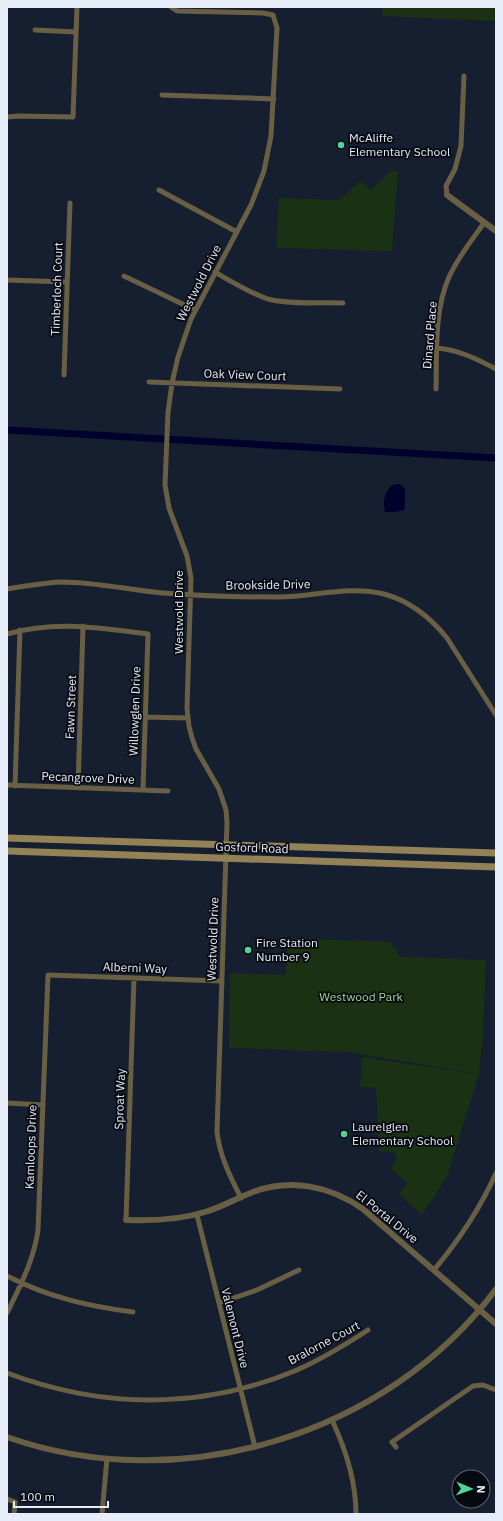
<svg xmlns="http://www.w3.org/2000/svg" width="503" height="1521" font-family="'IBM Plex Sans',sans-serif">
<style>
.green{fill:#1a3114}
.water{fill:#00002d}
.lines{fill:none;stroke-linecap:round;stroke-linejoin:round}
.canal{stroke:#00002d;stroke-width:7}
.minor{stroke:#695f44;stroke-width:5}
.tertiary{stroke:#695f44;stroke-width:6}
.secondary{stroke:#938258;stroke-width:7}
.poi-dot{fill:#52d397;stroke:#060910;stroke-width:1.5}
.labels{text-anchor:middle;stroke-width:3.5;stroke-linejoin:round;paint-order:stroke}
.poi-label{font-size:12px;fill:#e7edf8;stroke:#060910;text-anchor:start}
.street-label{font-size:12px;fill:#e7edf8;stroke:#060910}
.park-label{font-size:12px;fill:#9cd88b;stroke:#060910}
</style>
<rect width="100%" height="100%" fill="#161f2f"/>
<!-- green -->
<path class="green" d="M383,7H496V21L382,16Z
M391,171H398L392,251L276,248L279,198L340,200L360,181L371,190Z
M288,938L390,942L401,957L486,960L483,1035L479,1074L348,1052L229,1048L230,973L286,975Z
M362,1057L479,1074L447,1177L422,1215L399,1194L407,1183L391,1169L397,1158L394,1152L379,1151L376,1088L360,1087Z"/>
<!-- water -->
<path class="water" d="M399,484L405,488V506L404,510L395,512H384C387,506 385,511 384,506C383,499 387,488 393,485Z"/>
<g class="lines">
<!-- canal -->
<path class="canal" d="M7,430L496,458"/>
<!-- minor -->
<path class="minor" d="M171,7L177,11L263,13L273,15L277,28L271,136L264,171L251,205L191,319L178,357L172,383L168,412L165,485L169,508L187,556L191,578L187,708L189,726L192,738L196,749L219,789L226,810L227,822L217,1132C220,1157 230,1176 241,1198
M35,30L76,32
M162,95L274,99
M7,117L19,116L73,117L77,7
M159,190L237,232
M447,195L446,186L455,169L461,146L464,76
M215,272C232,282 250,293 268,299C291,305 320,302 343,303
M124,276L195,310
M7,280L67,282
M437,348C459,350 477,359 496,369
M64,375L70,203
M149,382L340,389
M436,389C437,352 434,311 449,277C458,257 472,240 484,223
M7,589C25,586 43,583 61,582C95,582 129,590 163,593C201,596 240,597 278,597C314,597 348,585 384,594C410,601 430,617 447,638L496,715
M7,634C57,620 98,628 148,634L143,790
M145,717L188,718
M7,785L168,791
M15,786L20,630
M78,788L83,626
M7,1103L43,1105
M197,1215L255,1447
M126,1220L134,978
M434,1270C459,1240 480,1209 496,1173
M7,1276C48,1297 87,1306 133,1312
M219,1303L257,1290L299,1270
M7,1313C20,1286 34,1260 38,1230L48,975L222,981
M7,1373C103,1409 202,1410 297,1370C322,1359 345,1345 368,1330
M332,1420C346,1450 356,1480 356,1514
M396,1447L392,1442L473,1386L483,1385L496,1390
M7,1499L15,1502L14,1514
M102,1514L107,1458"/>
<!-- tertiary -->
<path class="tertiary" d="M447,195L496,231
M126,1220C153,1221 179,1220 205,1212C222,1207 237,1198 253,1192C291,1178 330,1186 363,1209L496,1324
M7,1437C179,1498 387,1436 496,1289"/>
<!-- secondary -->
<path class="secondary" d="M7,838L496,853
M7,851L496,867"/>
</g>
<!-- markers -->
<g class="poi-dot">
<circle cx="341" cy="145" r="4"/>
<circle cx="248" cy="950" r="4"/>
<circle cx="344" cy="1134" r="4"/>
</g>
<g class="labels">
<!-- poi labels -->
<g class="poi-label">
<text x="349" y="142">McAliffe<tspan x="349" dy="14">Elementary School</tspan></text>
<text x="256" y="947">Fire Station<tspan x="256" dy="14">Number 9</tspan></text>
<text x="352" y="1131">Laurelglen<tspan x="352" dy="14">Elementary School</tspan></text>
</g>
<!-- street labels -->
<g class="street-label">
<text transform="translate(199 283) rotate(-63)" y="4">Westwold Drive</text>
<text transform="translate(57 289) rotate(-88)" y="4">Timberloch Court</text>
<text transform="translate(430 335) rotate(-85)" y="4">Dinard Place</text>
<text transform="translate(245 375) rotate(2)" y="4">Oak View Court</text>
<text transform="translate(268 585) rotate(-1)" y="4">Brookside Drive</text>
<text transform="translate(179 612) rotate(-90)" y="4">Westwold Drive</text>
<text transform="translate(71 707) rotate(-88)" y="4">Fawn Street</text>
<text transform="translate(135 711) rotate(-88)" y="4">Willowglen Drive</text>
<text transform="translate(88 778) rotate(2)" y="4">Pecangrove Drive</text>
<text transform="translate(252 848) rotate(2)" y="4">Gosford Road</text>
<text transform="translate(213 939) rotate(-88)" y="4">Westwold Drive</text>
<text transform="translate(135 968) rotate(2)" y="4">Alberni Way</text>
<text transform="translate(120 1099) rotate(-88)" y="4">Sproat Way</text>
<text transform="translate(31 1147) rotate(-88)" y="4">Kamloops Drive</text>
<text transform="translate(387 1217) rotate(39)" y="4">El Portal Drive</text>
<text transform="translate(235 1328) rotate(76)" y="4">Valemont Drive</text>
<text transform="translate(324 1343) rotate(-28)" y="4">Bralorne Court</text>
</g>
<!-- park labels -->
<g class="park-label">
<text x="361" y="1001">Westwood Park</text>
</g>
</g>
<!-- border -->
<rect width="503" height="1521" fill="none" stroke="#e7edf8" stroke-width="16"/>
<!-- north arrow -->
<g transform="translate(471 1489) rotate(92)"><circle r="19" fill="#060910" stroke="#60646d"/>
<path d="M0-3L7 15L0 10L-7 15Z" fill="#52d397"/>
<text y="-6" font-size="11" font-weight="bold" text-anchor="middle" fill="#e7edf8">N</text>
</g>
<!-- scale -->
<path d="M14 1501v6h94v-6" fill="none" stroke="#e7edf8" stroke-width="2"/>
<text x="20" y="1501" font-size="12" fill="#e7edf8" stroke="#060910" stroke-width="3" paint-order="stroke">100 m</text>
</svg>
